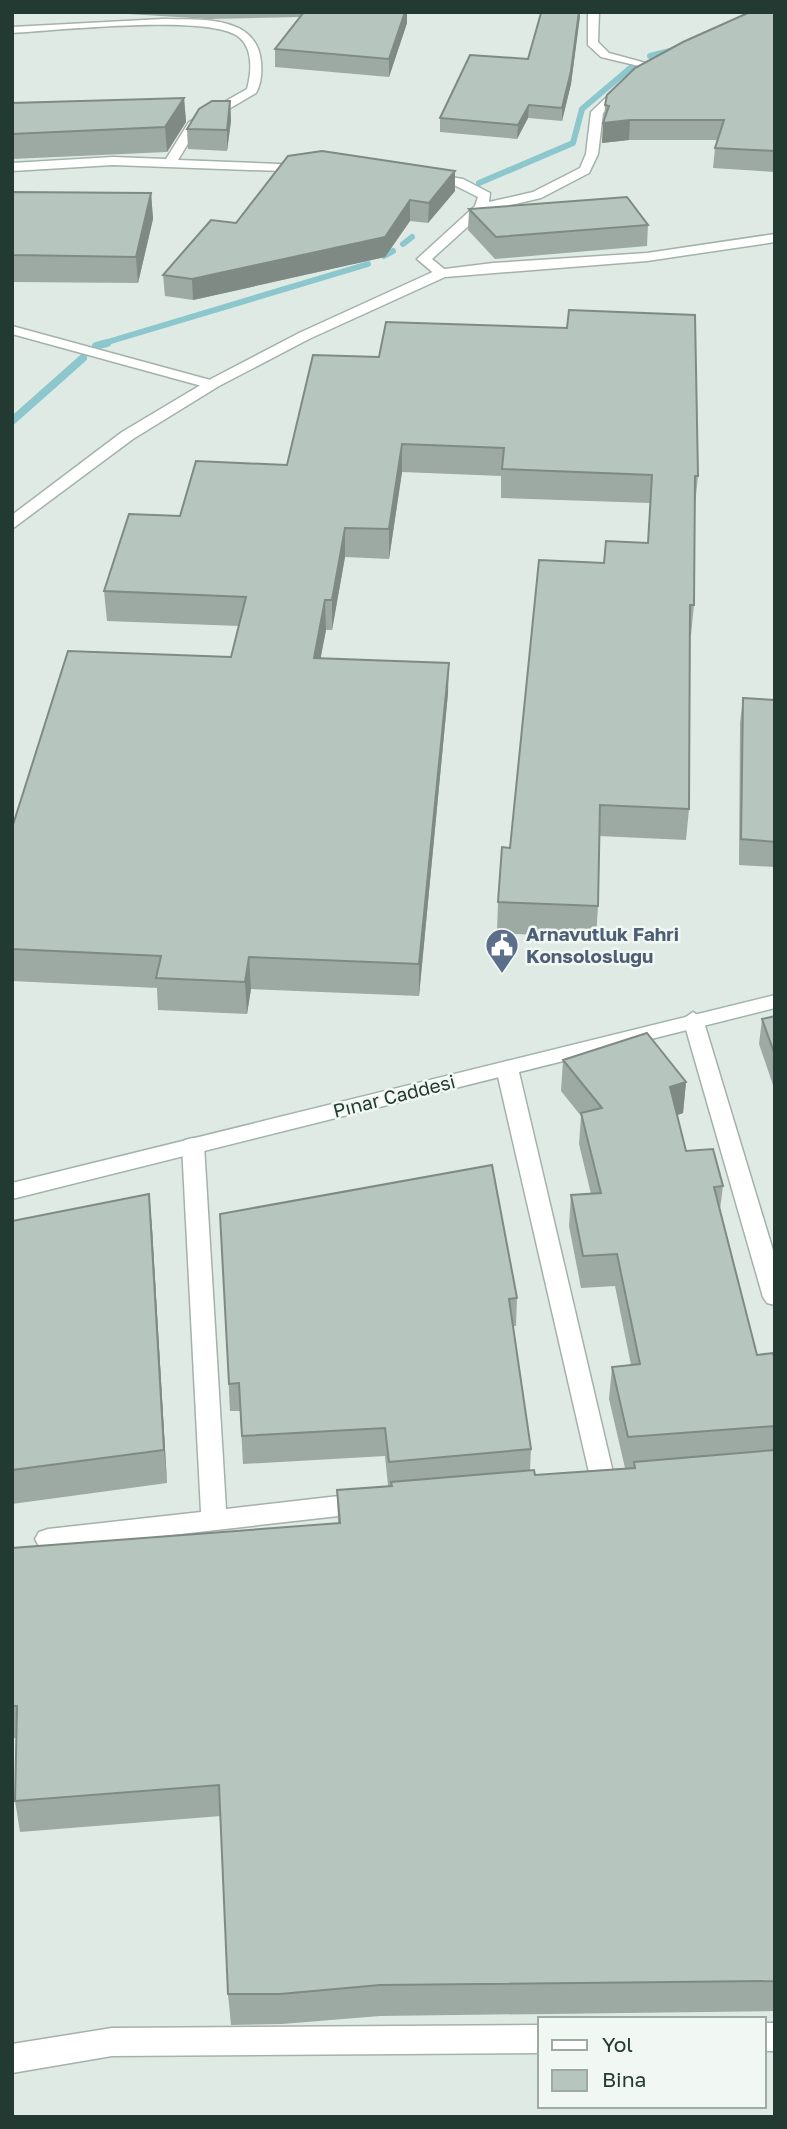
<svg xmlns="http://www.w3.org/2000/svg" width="787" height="2129" font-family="'Golos Text',sans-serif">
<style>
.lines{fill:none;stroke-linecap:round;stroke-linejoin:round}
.stream-far1{stroke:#8bc7cc;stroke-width:6}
.stream{stroke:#8bc7cc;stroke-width:8}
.minor-casing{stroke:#a3b2ab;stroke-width:3}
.tertiary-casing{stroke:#a3b2ab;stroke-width:3}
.secondary-casing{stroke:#a0b5ac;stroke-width:3}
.minor{fill:#fff;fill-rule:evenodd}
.tertiary{fill:#fff;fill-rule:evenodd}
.secondary{fill:#fff;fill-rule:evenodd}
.wall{fill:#9da9a3}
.shaded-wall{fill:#7f8a85}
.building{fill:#b6c5be;stroke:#7f8a85;stroke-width:2}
.labels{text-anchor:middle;stroke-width:5;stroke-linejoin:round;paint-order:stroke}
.service-label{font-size:19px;font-weight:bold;fill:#4e5e75;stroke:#f1f7f3;text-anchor:start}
.street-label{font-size:19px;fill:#223a31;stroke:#f1f7f3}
</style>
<rect width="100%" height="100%" fill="#e0eae5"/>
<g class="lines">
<!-- stream-far1 -->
<path class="stream-far1" d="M650,56L674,50
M479,183L573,143L582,109L635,64
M403,244L412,237
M384,256L393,251
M101,344L368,264"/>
<!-- stream -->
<path class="stream" d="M96,346L107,343
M12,421L83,358"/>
<defs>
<path id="minor" d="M588,12H599L598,42L609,53L653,65L603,113L598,154L589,173L541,198L485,211L432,259L449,273L437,276L417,259L475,206L478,197L454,185L425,179V173L463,179L490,193L489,202L533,192L580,168L586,154L591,112L639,66L601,57L588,45Z
M163,19C198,20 257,14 261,62C262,73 261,84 256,93L198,127L178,160L304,165L308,166V172L113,165L12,171V163L113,157L166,159L189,122L247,89C251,74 254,51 240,38C213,13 54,31 12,33V27Z
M12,326L214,381L216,384L209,388L12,334Z
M693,1012L703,1019L775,1257V1305L767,1303L763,1297L683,1019Z
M507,1061L518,1068L615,1481L612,1488L603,1491L594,1488L591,1481L496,1068Z
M193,1138L201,1140L204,1145L226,1509L365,1493L374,1496L378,1503L374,1510L365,1513L48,1549L39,1546L35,1539L39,1532L48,1529L201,1512L182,1145L185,1140Z
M764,2023H775V2051H764Z
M540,2025V2053L112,2056L12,2073V2044L112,2028Z"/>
<path id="tertiary" d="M775,234V242L647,261L445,277L309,339L219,386L133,439L12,529V515L122,432L209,380L299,333L437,270L493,263L647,253Z"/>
<path id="secondary" d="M775,995V1008L12,1199V1183Z"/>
</defs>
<!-- minor casing -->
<use href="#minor" class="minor-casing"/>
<!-- tertiary casing -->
<use href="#tertiary" class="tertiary-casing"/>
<!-- secondary casing -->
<use href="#secondary" class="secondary-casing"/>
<!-- minor -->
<use href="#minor" class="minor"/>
<!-- tertiary -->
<use href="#tertiary" class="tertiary"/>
<!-- secondary -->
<use href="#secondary" class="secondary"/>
</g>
<!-- wall -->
<path class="wall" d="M129,12H407V23L389,77L275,67V49L301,17L209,19L129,14Z
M548,12H580L571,84L562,121L528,118L517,139L440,132V118L528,59Z
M775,12V172L713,168L715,148L717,140H629L602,143L605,105Z
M184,98L186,122L167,152L12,159V103Z
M230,101L231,121L227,151L188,149L187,129Z
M455,191L428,223L410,221L385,257L193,300L165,296L163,275L236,223Z
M12,192L151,193L153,219L138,283L12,282Z
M469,209L648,225L647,246L495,259L468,230Z
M313,355L698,476L695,505L694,605L691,635H690L689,809L686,840L599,836L598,906L596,938L497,933L498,902L510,848L604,563L648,543L650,503L501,498V476L402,472L389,559L345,557L332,630H326L320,658L448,693L419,996L251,989L247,1014L158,1010L157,988L12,981V828L231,657L239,626L107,621L104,591L180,516L287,465Z
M743,698L775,700V867L739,865L740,723Z
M775,1016V1085H773L759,1044L762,1019Z
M563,1060L686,1082L683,1113L677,1115L686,1151L723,1186L720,1209L757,1355L775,1360V2011L380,2016L282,2024L231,2025L228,1994L221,1816L20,1832L15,1801L17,1738H12V1506L14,1518V1548L338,1523L337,1490L388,1486L385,1456L243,1464L240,1411H230L220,1214L517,1298L516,1326H513L531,1449L530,1470L535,1475L625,1468L609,1399L612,1367L631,1365L615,1286L581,1288L569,1226L571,1195L591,1194L579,1144L581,1116L561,1091Z
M149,1194L152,1228L167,1483L12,1504V1221Z"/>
<!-- shaded-wall -->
<path class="shaded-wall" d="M405,12H407V23L389,77V59Z
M579,12L580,17L571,84L562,121V108Z
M184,98L186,122L167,152L165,127Z
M230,101L231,121L227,151V130Z
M529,105L528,118L517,139L518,125Z
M630,120L629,140L602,143L603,123Z
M455,171V191L428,223L429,203Z
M151,193L153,219L138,283L136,257Z
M410,200V221L385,257L193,300L192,279Z
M402,444V472L389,559V529Z
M345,528V557L332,630V600Z
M325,600L326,630L315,688L314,658Z
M449,663L448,693L419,996V964Z
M249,957L251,989L247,1014L245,982Z
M686,1082L683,1113L667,1119L670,1087Z
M149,1194L152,1228L167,1483L164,1450Z
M12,1506L14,1518V1580L12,1569Z"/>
<!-- building -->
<path class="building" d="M304,12H405L389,59L275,49Z
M548,12H579L571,71L562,108L529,105L518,125L440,118L470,55L528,59L541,13H548Z
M750,12H775V151L715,148L724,120H630L603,123L609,106L605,105L607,95L635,68L683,42Z
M184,98L165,127L12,134V103Z
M212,101H230L227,130L187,129L199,109Z
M322,151L455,171L429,203L410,200L385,237L192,279L163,275L211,220L236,223L288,156Z
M12,192L151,193L136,257L12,255Z
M627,197L648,225L496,237L469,209Z
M569,310L695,315L698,476H695L694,605H690L689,809L600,805L598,906L498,902L502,847L510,848L539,560L604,563L606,541L648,543L652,475L502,469L504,448L402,444L389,529L345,528L332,600H325L314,658L449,663L419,964L249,957L245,982L156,978L161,956L12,949V828L68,651L231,657L246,597L104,591L129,514L180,516L196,461L287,465L313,355L379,357L386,322L567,328Z
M743,698L775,700V842L741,839Z
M775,1016V1055L762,1019Z
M647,1033L686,1082L670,1087L686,1151L713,1149L723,1186L714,1187L757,1355L773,1353L775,1360V1426L628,1437L612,1367L640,1364L617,1254L583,1256L571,1195L601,1193L581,1113L602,1108L563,1060Z
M492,1165L517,1298L509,1299L531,1449L389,1462L385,1428L242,1436L239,1383L229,1384L220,1214Z
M149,1194L164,1450L12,1470V1221Z
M775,1450V1981L380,1985L280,1994H228L219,1785L15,1801L17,1706H12V1548L340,1523L337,1490L392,1486L391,1482L534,1470L535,1475L635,1468L634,1462Z"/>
<!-- icons -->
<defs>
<symbol id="civic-pin" viewBox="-11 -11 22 30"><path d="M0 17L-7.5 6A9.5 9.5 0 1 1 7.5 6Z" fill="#5c6f8a" stroke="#f1f7f3"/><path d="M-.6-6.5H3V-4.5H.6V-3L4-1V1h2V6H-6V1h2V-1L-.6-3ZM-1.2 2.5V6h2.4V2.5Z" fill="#fff"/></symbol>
</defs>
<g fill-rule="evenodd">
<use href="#civic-pin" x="483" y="926" width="38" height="52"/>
</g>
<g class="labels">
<!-- service labels -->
<g class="service-label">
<text x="526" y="941">Arnavutluk Fahri<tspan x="526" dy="22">Konsolosluğu</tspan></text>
</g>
<!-- street labels -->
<g class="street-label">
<text transform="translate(394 1096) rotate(-14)" y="7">Pınar Caddesi</text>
</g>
</g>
<!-- border -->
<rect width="787" height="2129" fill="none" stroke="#223a31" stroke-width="28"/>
<!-- legend -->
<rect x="538" y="2017" width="228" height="91" fill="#f1f7f3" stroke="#9eaba5" stroke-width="2"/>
<rect x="552" y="2040" width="35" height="10" fill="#ffffff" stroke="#9eaba5" stroke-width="2"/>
<text x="602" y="2052" font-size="21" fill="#223a31">Yol</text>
<rect x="552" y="2070" width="35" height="21" fill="#b6c5be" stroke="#9eaba5" stroke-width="2"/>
<text x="602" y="2087" font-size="21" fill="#223a31">Bina</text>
</svg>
